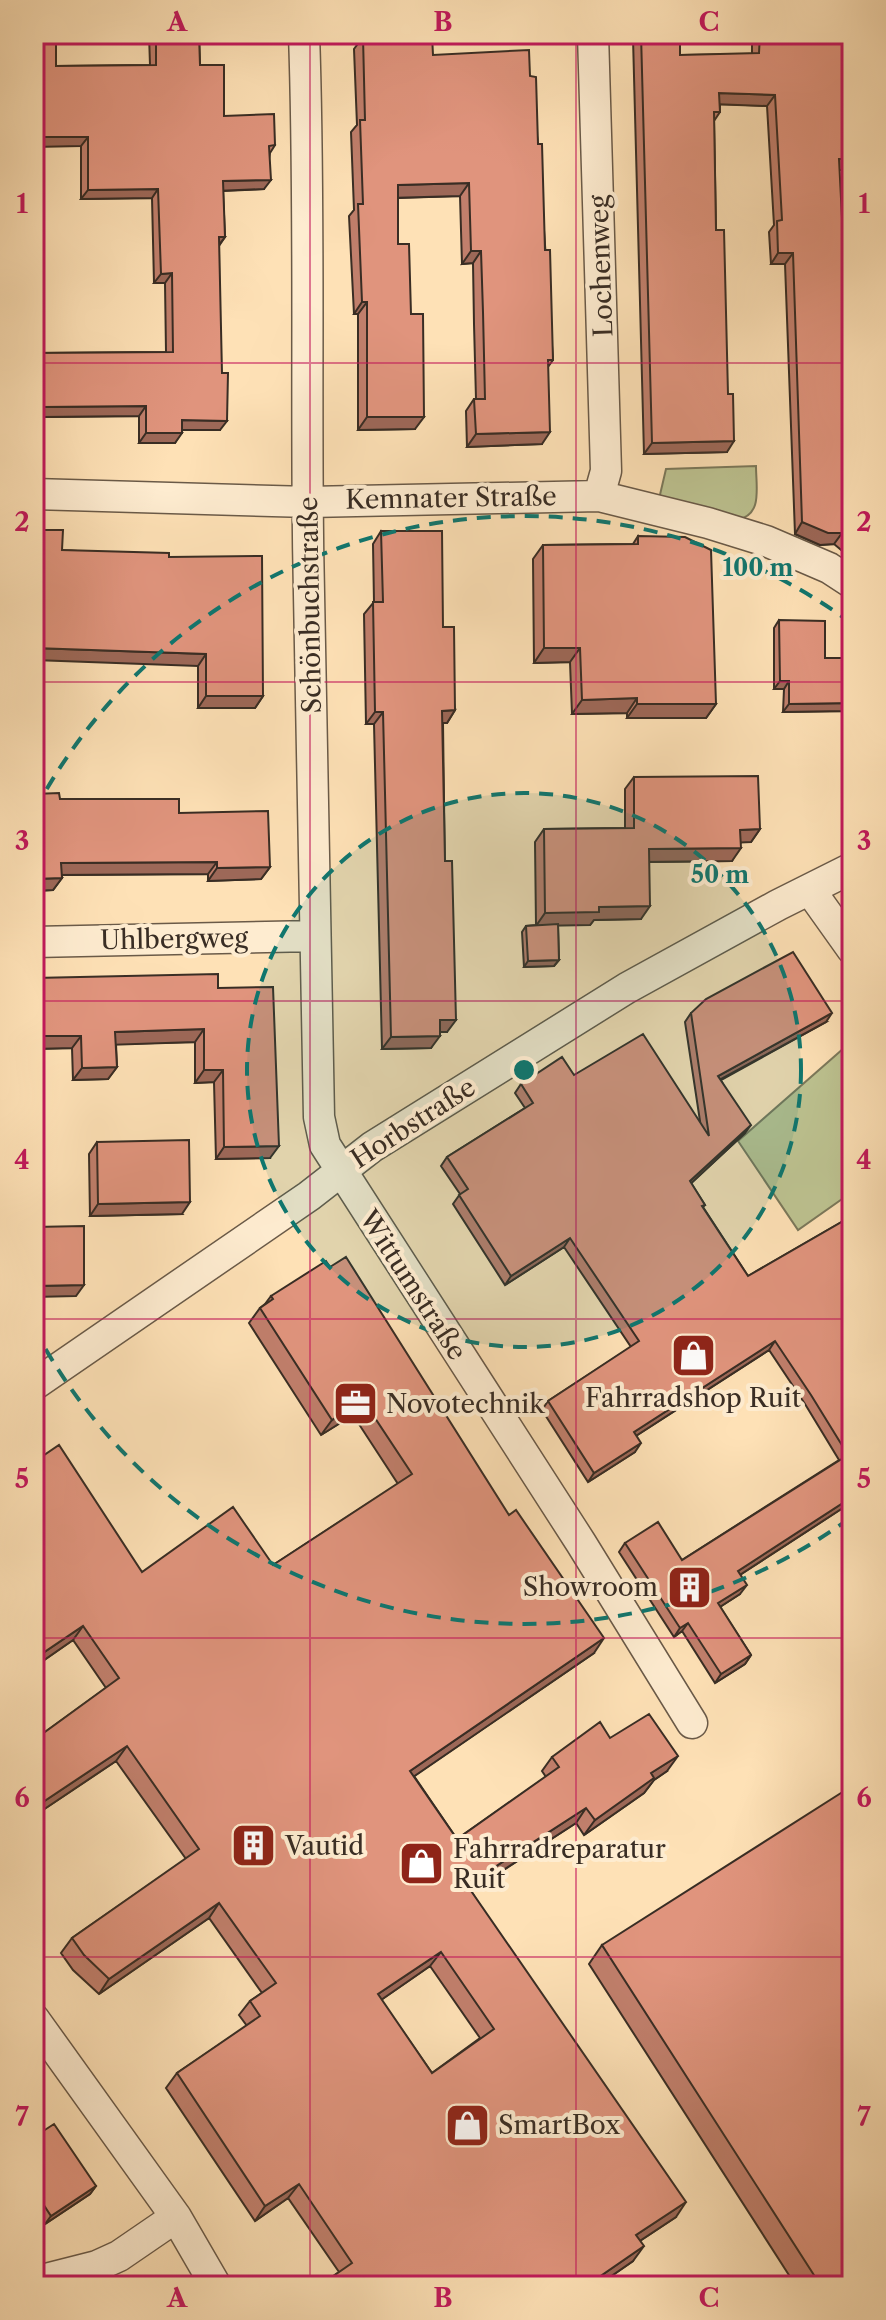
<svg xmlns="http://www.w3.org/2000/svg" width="886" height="2320" font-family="'Libre Caslon Text',serif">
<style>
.green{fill:#bdc391;stroke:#7b785a;stroke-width:2}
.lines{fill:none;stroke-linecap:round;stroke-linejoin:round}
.minor-casing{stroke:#6a5a48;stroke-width:33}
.minor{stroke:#feecd0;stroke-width:30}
.wall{fill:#c17f6c;stroke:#392d24;stroke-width:2;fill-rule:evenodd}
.shaded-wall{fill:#9d6858;stroke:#392d24;stroke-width:2}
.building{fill:#e0947d;stroke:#392d24;stroke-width:2;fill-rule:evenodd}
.grid{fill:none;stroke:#c2185b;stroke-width:2;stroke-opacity:0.55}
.ring{fill:none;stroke:#0f766e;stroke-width:4;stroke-dasharray:14 10}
.labels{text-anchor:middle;stroke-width:8;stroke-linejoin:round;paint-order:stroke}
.street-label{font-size:26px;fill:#392d24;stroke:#feecd0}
.poi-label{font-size:26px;fill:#392d24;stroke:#feecd0;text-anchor:start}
.centre{fill:#0f766e;stroke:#feecd0;stroke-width:4}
.ring-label{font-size:24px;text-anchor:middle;font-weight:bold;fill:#0f766e;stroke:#feecd0;stroke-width:8;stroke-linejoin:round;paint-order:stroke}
.neatline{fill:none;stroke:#c2185b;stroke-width:3}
.grid-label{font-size:26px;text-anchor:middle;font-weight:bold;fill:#c2185b}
</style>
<rect width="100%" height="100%" fill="#fee1b6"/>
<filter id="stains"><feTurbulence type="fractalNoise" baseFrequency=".0025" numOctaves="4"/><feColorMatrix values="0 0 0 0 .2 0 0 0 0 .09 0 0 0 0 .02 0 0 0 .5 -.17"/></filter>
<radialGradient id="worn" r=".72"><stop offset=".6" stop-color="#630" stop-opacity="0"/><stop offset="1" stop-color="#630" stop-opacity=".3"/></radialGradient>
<!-- green -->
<path class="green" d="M756,466C756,488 763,515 737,520L659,499L666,469Z
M852,1041V1192L798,1230L738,1141Z"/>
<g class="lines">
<defs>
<path id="minor" d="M304,34C310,201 306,369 308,536C310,730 314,924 319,1117L325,1145L581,1543L692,1723
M593,34L606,471L599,496
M34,494L309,502L599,496L708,523L766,541L829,568L852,583
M810,890L852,949
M34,942L315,936
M34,1385L309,1196L372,1147L627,988L778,905L852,868
M34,2019L176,2217L216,2286
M34,2282L97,2266L119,2256L176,2217"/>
</defs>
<!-- minor casing -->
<use href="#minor" class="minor-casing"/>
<!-- minor -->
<use href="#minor" class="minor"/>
</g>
<!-- wall -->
<path class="wall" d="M149,34H199L200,65L224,116L275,145L270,153L264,189L223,191L225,237L219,246L220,430H182L175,443H139V416L42,417L36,426H34V353L166,352L165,283H154L152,198L81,199V146L56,66L150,65Z
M636,34H680V55L752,54V41L757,34H852V170H839L842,218L849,228H852V559L834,544L820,545L795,534L785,264H771L769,232L774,225L767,106L720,104V112L714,121L716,230L727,452L644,454L633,38Z
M363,37L433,55L530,76L538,144L553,360L548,367L542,444L467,447L466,411L474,399H476L474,324L473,263L462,264L460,196L398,198V244L415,429L358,430V314H354L349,216L354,210L351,132L357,125L354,49Z
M381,531L443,627L455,710L447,723H443L447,1032H440L431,1048L382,1049L374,724H366L364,614L374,602L373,544Z
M638,536L716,704L706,718H627V713L572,714L570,662L534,663L533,559L543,545L633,544Z
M62,550L169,557L263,696L255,708H198V666Z
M779,620L825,658H852V751H848L846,711L783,712L784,689H774V628Z
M634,777L760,829L751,842H741L732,861L649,862L641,919L594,920L590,925H558L559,960L554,966L524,967L522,932L526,926L536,925L535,842L544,829L625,828V789Z
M34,794L60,799L179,813L270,867L261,879L208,881V874L62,875V878L53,890L34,891Z
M34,978L218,988L270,1158L216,1159L214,1082L195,1083V1042L116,1044L117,1067L108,1079L73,1080L72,1048L34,1049Z
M691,1013L826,1022L721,1080L745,1133L691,1183L705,1205L703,1207L748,1276L852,1216V1502L740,1575V1594L720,1607L751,1655L745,1664L715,1683L682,1631L674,1637L619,1552L625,1543L682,1560L839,1460L805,1404L769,1350L636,1436L635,1452L588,1482L542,1410L548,1401L631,1347L564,1247L505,1285L453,1204L460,1194L441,1166L447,1157L525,1108L515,1093L521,1084L574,1075L700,1121L685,1022Z
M97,1142L182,1214L90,1216L89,1154Z
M271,1296L594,1653L414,1776L457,1839L546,1777L542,1771L552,1757L610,1738L667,1771L654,1780L644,1793L584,1835L576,1823L471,1891L676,2217L640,2241L633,2261L597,2286H319L339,2272L288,2198L255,2221L166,2088L177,2073L247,2026L239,2015L250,2001L262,1993L209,1918L99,1994L73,1970L61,1953L72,1938L186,1859L116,1761L34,1816V1740L106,1688L73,1640L34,1667V1462L142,1572L273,1565L398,1484L353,1415L321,1435L249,1323L260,1308L265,1304ZM430,1966L480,2038L432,2073L381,2000Z
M602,1945L852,2286H796L589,1964Z
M34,2137L96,2186L90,2194L45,2224L34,2207Z"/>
<!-- shaded-wall -->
<path class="shaded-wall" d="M719,93L775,95L767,106L712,104Z
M34,137H88L81,146L34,147Z
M839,159H852V170H831Z
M271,180L264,189L216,191L223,181Z
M469,183L460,196L389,198L398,185Z
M158,189L152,198L81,199L88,190Z
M219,237H225L218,246Z
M471,251H481L473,263L462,264Z
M778,253H793L785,264H771Z
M172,273L165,283H154L161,274Z
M362,302H367L358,314H354Z
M146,406L139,416L42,417L36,426H34V417L42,407Z
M367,417H424L415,429L358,430Z
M182,420L227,421L220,430H175Z
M550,432L542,444L467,447L476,434Z
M146,433H182L175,443H139Z
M734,441L727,452L644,454L652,443Z
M802,522L842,533L834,544L820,545L795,534Z
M34,648L206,654L198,666L34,660Z
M544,648H580L570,662L534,663Z
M780,681H789L784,689H774Z
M206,696H263L255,708H198Z
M637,698L627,713L572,714L582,700Z
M852,703L846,711L783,712L789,704Z
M637,704H716L706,718H627Z
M455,710L447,723H434L442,711Z
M375,712H383L374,724H366Z
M760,829L751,842L731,843L740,830Z
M741,848L732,861L640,862L649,849Z
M217,862L208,874L53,875L61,863Z
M270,867L261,879L208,881L217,868Z
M62,878L53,890L34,891V879Z
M650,906L641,919L594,920L590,925L536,926L545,913L599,907Z
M559,960L554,966L524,967L528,961Z
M832,1013L826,1022L712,1084L718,1076Z
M440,1020H456L447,1032H431Z
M204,1029L195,1042L107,1045L115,1032Z
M34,1036H81L72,1048L34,1049Z
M440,1036L431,1048L382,1049L391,1037Z
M117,1067L108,1079L73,1080L82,1068Z
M204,1070H223L214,1082L195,1083Z
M751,1125L745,1133L684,1190L690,1181Z
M279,1146L270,1158L216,1159L224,1147Z
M190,1202L182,1214L90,1216L98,1204Z
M570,1238L564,1247L505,1285L511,1276Z
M84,1285L76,1296L34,1297V1286Z
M775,1341L769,1350L628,1441L634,1432Z
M363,1400L353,1415L321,1435L332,1420Z
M641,1443L635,1452L588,1482L594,1473Z
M852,1497V1502L732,1580L738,1571Z
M747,1585L740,1594L712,1612L718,1603Z
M688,1623L682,1631L674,1637L680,1628Z
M83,1626L73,1640L34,1667V1659Z
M604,1638L594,1653L400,1786L410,1771Z
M751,1655L745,1664L715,1683L721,1674Z
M127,1746L116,1761L34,1816V1808Z
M678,1756L667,1771L654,1780L644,1793L584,1835L595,1820L651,1773Z
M586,1808L576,1823L457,1900L467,1885Z
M219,1903L209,1918L99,1994L109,1979Z
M441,1952L430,1966L368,2009L378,1994Z
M299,2184L288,2198L255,2221L265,2206Z
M96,2186L90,2194L45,2224L51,2216Z
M686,2202L676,2217L626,2250L636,2235Z
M644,2246L633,2261L597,2286H586Z"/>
<!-- building -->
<path class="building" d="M34,34H56V66L156,65V34H199L200,65H224V116L274,114L275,145L269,146L271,180L223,181L225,237H219L222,373H228L227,421L182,420V433H146V406L42,407V417H34V353L173,352L172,273L161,274L158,189L88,190V137H34Z
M641,34H680V55L759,53L760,34H852V159H839L842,218H848L849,228H852V541L842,533H828L802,522L793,253H778L777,221L782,220L775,95L719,93L720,112H714L716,230H724L728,394H733L734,441L652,443Z
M432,35L433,55L529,50L530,76L536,77L538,144H542L545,250H550L553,360H548L550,432L476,434L474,399H485L483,312L481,251H471L469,183L398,185V244H409L411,314H423L424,417H367V302H362L358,204H363L360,120H365L363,37Z
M34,530H63L62,550L169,553V557L262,556L263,696H206V654L34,648Z
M381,531H442L443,627H454L455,710L442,711L445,861H452L456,1020H440V1036L391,1037L383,712H375L373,602H383Z
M638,536L685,537L711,550L716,704H637V698L582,700L580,648H544L543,545L638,544Z
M779,620L825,621V658H852V710V703L789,704V681H780Z
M758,776L760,829L740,830L741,848L649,849L650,906L599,907V912L545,913L544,829L634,828V777Z
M59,793L60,799H179V813L268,811L270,867L217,868V862L61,863L62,878L34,879V794Z
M558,924L559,960L528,961L526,926Z
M793,952L832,1013L718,1076L751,1125L690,1181L705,1205L702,1206L748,1276L852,1216V1497L738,1571L747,1585L718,1603L751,1655L721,1674L688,1623L680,1628L625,1543L658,1522L682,1560L848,1455L811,1395L775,1341L634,1432L641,1443L594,1473L548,1401L639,1341L570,1238L511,1276L459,1195L468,1189L447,1157L533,1103L521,1084L562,1057L574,1075L643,1034L709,1136L691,1013L706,999Z
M218,974V988L273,987L279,1146L224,1147L223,1070H204V1029L115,1032L117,1067L82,1068L81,1036H34V978Z
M189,1140L190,1202L98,1204L97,1142Z
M84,1226V1285L34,1286V1227Z
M346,1257L509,1515L516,1510L604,1638L410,1771L457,1839L559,1767L552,1757L600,1722L610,1738L649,1714L678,1756L651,1773L654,1778L595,1820L586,1808L467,1885L686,2202L636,2235L644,2246L586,2286H319L352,2263L299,2184L265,2206L177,2073L260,2016L250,2001L276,1983L219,1903L109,1979L84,1955L72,1938L199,1849L127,1746L34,1808V1740L119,1678L83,1626L34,1659V1462L59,1445L142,1572L233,1507L273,1565L412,1474L363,1400L332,1420L260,1308L273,1299L271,1296L326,1261L330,1267ZM441,1952L494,2029L432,2073L378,1994Z
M852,1786V2286H821L602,1945Z
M54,2124L96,2186L51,2216L34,2190V2137Z"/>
<!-- grid -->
<path class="grid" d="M310,34V2286M576,34V2286M34,363H852M34,682H852M34,1001H852M34,1319H852M34,1638H852M34,1957H852"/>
<!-- distance rings -->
<circle cx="524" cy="1070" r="277" fill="#0f766e" fill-opacity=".12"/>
<g class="ring">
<circle cx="524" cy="1070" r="277"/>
<path d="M850 1518A554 554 0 0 1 35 1330M35 810A554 554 0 0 1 850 622"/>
</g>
<!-- icons -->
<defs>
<symbol id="shop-square" viewBox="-11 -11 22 22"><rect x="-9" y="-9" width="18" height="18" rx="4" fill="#8f2418" stroke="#feecd0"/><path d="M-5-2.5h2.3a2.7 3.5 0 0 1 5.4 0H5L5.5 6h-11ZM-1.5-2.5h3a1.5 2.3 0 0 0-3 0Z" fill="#fff"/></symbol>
<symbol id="office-square" viewBox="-11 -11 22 22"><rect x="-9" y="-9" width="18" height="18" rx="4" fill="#8f2418" stroke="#feecd0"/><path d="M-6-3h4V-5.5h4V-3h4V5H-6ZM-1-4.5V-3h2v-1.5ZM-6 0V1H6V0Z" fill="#fff"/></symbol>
<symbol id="building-square" viewBox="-11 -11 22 22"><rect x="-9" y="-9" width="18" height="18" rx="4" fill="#8f2418" stroke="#feecd0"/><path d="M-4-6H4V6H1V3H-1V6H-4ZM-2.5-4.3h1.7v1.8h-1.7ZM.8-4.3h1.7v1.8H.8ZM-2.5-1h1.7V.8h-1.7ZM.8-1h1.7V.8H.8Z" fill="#fff"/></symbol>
</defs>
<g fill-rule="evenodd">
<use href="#shop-square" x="668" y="1330" width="51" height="51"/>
<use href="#office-square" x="330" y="1378" width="51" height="51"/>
<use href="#building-square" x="664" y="1562" width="51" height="51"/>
<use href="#building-square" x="228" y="1820" width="51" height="51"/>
<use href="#shop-square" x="396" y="1838" width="51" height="51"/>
<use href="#shop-square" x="442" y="2100" width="51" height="51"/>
</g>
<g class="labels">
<!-- street labels -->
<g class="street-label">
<text transform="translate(601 266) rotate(-92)" y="9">Lochenweg</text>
<text transform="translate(451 498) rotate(-1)" y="9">Kemnater Straße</text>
<text transform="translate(310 605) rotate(-91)" y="9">Schönbuchstraße</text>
<text transform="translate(174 939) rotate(-1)" y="9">Uhlbergweg</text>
<text transform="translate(413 1123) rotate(-33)" y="9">Horbstraße</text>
<text transform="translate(413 1285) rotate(57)" y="9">Wittumstraße</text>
</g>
<!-- poi labels -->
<g class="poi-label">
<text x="693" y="1407" text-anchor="middle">Fahrradshop Ruit</text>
<text x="386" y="1413">Novotechnik</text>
<text x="658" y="1596" text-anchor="end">Showroom</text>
<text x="285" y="1855">Vautid</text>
<text x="453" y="1858">Fahrradreparatur<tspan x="453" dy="30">Ruit</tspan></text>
<text x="498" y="2134">SmartBox</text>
</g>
</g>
<circle cx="524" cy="1070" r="12" class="centre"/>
<g class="ring-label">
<text x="758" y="576">100 m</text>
<text x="720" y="883">50 m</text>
</g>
<!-- margin -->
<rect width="886" height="2320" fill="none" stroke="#fee1b6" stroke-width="88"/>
<rect x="44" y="44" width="798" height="2232" class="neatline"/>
<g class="grid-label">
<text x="177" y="31">A</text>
<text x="443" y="31">B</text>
<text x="709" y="31">C</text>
<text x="22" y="213">1</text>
<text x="864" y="213">1</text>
<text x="22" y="531">2</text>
<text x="864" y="531">2</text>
<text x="22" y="850">3</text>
<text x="864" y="850">3</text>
<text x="22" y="1169">4</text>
<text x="864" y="1169">4</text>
<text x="22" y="1488">5</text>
<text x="864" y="1488">5</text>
<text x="22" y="1807">6</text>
<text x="864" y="1807">6</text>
<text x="22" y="2126">7</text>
<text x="864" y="2126">7</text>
<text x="177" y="2307">A</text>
<text x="443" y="2307">B</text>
<text x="709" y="2307">C</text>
</g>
<rect width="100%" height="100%" filter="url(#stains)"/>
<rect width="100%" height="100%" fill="url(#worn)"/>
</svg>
